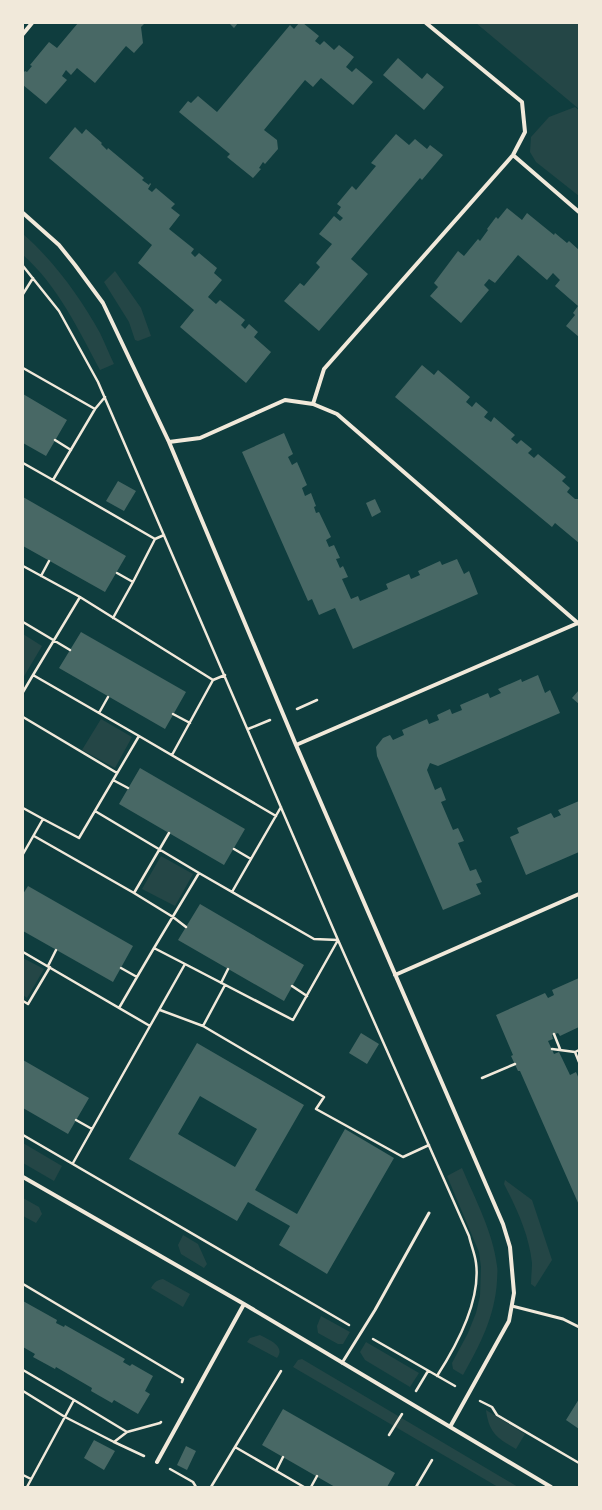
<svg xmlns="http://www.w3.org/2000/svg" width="602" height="1510" font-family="Bitter,serif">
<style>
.green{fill:#244646}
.building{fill:#486865;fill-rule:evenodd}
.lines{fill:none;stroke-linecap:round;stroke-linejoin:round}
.path{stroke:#f1e9da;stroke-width:2.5}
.service{stroke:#f1e9da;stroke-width:3}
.minor{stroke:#f1e9da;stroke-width:4}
</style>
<rect width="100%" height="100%" fill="#0f3d3e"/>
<!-- green -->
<path class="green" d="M476,23H579V109L573,104Z
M575,107L579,110V196L536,162L530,152L531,137L549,117Z
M23,234C54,261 80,297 100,333C105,343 109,354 114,364L100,370C78,329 58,286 23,255Z
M115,271L141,308L151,336L138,341L135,340L129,322L104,282Z
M23,634L42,646L23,678Z
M101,719L132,737L115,768L82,750Z
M161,856L193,874L175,906L142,889Z
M23,958L44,969L27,998L23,995Z
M23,1143L62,1166L54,1181L23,1163Z
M462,1168C475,1199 493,1232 497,1266C498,1271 497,1276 497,1281C495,1316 480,1345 463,1375L453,1369L452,1363L468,1333L476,1313L480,1296L481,1267L479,1252L447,1176Z
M505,1180L532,1200L552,1260L535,1287L531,1284C531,1277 532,1270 532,1263C529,1235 517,1209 504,1184Z
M23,1198L39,1207L42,1214L36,1223L23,1216Z
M183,1235L198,1244L207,1264L204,1268L181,1254L178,1245Z
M163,1279L190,1294L183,1307L151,1288C154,1283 156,1280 163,1279Z
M321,1316L350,1332L343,1344H338L318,1333L317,1326Z
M260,1335C269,1340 286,1346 277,1358L247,1342L250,1338Z
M366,1342L419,1373L410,1387L365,1360L360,1352Z
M302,1359L518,1487H498L293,1367L298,1360Z
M486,1410L525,1434L516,1449C497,1438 489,1433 486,1410Z"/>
<!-- building -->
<path class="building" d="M78,23H145L141,27L143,43L134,53L126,46L95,83L77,68L71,75L66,70L62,76L67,80L46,104L23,85V73L25,71L27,72L32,66L30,65L49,42L57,48Z
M229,23H238L234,28Z
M299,23H303L319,36L315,41L320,45L324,41L334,50L339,45L354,57L346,67L352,72L356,68L373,82L353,105L321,78L313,87L305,80L264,130L277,140L278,149L265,164L263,162L259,168L261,169L253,178L227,157L230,154L179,112L188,101L191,103L198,96L217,112L290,25L294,29Z
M398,58L422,79L427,73L444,87L424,110L383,75Z
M75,127L82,134L86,129L102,143L101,144L107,150L108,148L144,178L142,180L149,185L150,183L151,184L148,189L152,192L156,188L175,204L171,208L180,215L169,229L194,249L191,253L195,257L199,253L217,268L214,273L222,280L208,297L216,304L220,300L245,320L241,325L245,329L249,324L258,332L254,337L271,352L246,383L180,327L194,310L138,263L152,245L49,158Z
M396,134L409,145L415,139L427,149L430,145L443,155L422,180L420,178L351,259L368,274L319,331L284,301L300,283L304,286L320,267L316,263L332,244L319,234L334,216L340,221L343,218L337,213L341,207L337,204L352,186L356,190L376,166L371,163Z
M507,208L522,220L527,213L554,235L555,233L567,243L569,241L579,250V337L566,326L575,315L573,313L578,306L555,286L560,280L553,273L547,280L518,255L495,283L489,279L484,285L489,290L461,323L430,296L438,287L434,283L458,251L464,256L478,239L480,241L488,230L487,229L496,217L498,219Z
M422,365L434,375L438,370L470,397L466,402L472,407L476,402L488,412L484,417L491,422L494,417L515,435L511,439L517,444L521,440L532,449L528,453L534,458L538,454L566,477L562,481L570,488L567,492L575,499H579V543L555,523L552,527L395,397Z
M23,394L67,420L46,456L23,443Z
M284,433L293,454L288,457L292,465L297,462L307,485L302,488L305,496L311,493L316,506L314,507L316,513L319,512L331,537L326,540L329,547L334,545L340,558L336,559L340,568L343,566L348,577L342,579L351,599L358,596L360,601L388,589L386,584L409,574L411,579L420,575L418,571L440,561L442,565L457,559L464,574L469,571L478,594L353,649L335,608L319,615L312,599L308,601L242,452Z
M118,481L136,491L124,511L106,501Z
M23,497L126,556L105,592L23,546Z
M375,499L381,512L372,517L366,503Z
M81,632L186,692L165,729L59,668Z
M538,675L545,693L550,690L560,713L438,766L430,763L427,770L435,790L441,787L446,800L441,802L453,830L458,828L464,841L458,843L470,871L476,869L482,882L476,884L481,894L443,910L377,756L376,747L383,738L390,735L393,740L404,735L402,730L427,719L429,724L439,720L437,715L450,709L452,714L462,710L460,705L488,693L490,698L501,693L498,689L521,679L522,682Z
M579,690V704L572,698Z
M140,768L245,829L224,865L119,804Z
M579,801V852L526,875L510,837L519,833L517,828L551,813L554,818L561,815L558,810Z
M28,886L133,946L113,982L23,931V894Z
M200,904L304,965L284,1001L178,940Z
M579,978V1027L560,1036L558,1033L552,1035L553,1039L548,1041L554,1054L559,1052L570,1075L576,1072L579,1079V1205L520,1071H518L511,1056L513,1055L496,1015L545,993L548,998L554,995L552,990Z
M361,1033L379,1044L367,1064L349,1053Z
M197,1043L304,1105L255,1190L297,1214L345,1129L394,1158L327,1274L279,1245L290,1226L248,1202L237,1221L129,1159ZM200,1096L257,1129L235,1167L178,1134Z
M23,1060L89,1098L68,1134L23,1108Z
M23,1301L57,1320L56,1323L64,1327L65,1325L125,1359L123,1362L130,1366L132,1364L153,1376L145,1391L150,1394L138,1414L114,1400L112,1403L91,1391L92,1388L56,1367L55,1369L33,1357L35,1354L23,1347Z
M579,1399V1429L566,1420Z
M283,1409L395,1473L387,1487H335L262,1445Z
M94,1440L115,1451L104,1470L84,1458Z
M186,1446L196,1451L187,1470L177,1465Z"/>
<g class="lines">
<!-- path -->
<path class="path" d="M23,266L59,311L98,382L338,940L469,1236C471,1245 475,1254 476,1263C481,1301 457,1345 437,1376
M23,294L33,278
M23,368L95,409L105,397
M55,440L71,450
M23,463L53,480L95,409
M53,480L155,539L133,582
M155,539L164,535
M23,566L80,597
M41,576L49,561
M113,618L133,582L117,573
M23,622L70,650
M33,675L80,597L213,680L225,675
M23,692L33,675L99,713
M108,697L99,713L139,736
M297,709L317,700
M173,714L190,723
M23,717L117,773
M248,729L270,720
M172,755L213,680
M113,780L128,788
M23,808L43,819
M95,811L199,873
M169,833L134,893L173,917L186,927
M34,836L134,893
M234,849L251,859
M23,854L43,819L79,838L139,736L276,816
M232,892L281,807
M23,952L150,1026L73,1163
M48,966L56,950
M121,968L137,977L154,948
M221,983L228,969
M292,986L307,996
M23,1001L28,1004L50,967
M119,1008L137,977
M160,1010L203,1026L324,1097L316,1109L403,1157L429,1145
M150,1026L185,964L293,1020L338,940L314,939L199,873L154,948L185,964
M203,1026L225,985
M554,1034L560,1049
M552,1049L575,1052
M579,1050L575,1052L579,1062
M482,1078L515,1064
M76,1120L92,1129
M23,1135L349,1325
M23,1284L183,1379L182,1382
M373,1339L455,1386
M23,1370L74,1400
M281,1371L235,1447L304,1487
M23,1391L65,1417L114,1442L127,1432
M416,1391L428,1371
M480,1401L492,1407L497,1415L579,1463
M389,1435L402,1414
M114,1442L144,1456
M170,1469L193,1482L196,1487
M276,1471L283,1457
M23,1475L31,1479
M27,1487L74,1400L127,1432L160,1423L161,1422
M211,1487L235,1447
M311,1487L317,1476
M416,1487L432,1460"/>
<!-- service -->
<path class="service" d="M512,1306L563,1319L579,1327
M342,1363L375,1310L429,1213"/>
<!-- minor -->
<path class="minor" d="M23,34L32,23
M513,155L579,212
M23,213L59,245L75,265L103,303L169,442L296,745L503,1224L510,1247L514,1293L509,1321L450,1427
M313,404L324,369L513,155L525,132L522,102L426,23
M169,442L200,438L285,400L313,404L337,414L579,624
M296,745L578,623
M395,975L579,894
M23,1177L244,1304L551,1487
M157,1462L244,1304"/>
</g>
<!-- border -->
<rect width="602" height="1510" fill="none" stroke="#f1e9da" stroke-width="48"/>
</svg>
